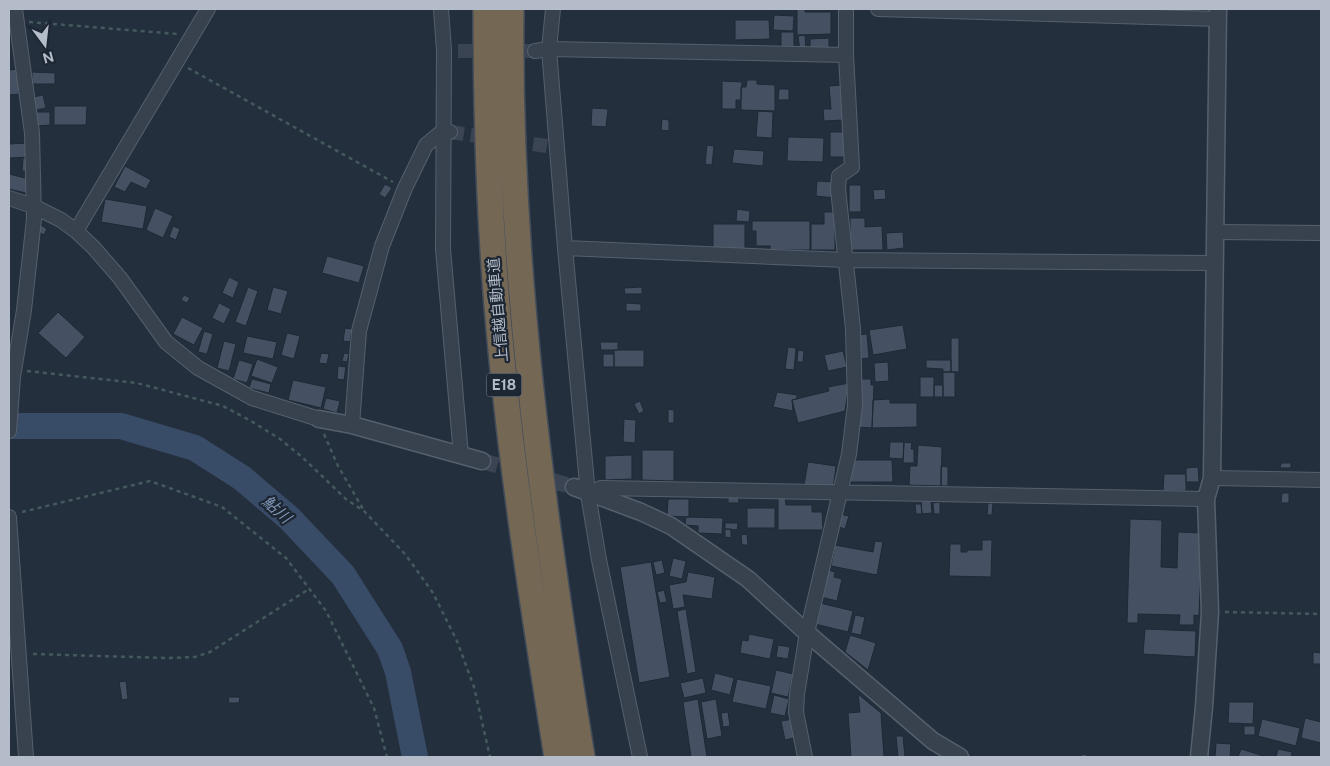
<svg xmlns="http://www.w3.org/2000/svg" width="1330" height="766" font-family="'Public Sans','Noto Sans JP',sans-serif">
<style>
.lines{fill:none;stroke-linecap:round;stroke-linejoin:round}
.river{stroke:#394c67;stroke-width:26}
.building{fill:#455162;stroke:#1f2835}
.minor-tunnel{stroke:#3a4453;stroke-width:14;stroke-dasharray:14 7;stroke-linecap:butt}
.tertiary-tunnel{stroke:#3a4453;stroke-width:16;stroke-dasharray:16 8;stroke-linecap:butt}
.minor-casing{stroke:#565f6c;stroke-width:16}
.tertiary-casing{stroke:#565f6c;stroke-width:19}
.motorway-casing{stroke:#434c59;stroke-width:28}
.path{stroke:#44595c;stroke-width:2.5;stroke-dasharray:4 4;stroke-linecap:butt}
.minor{stroke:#38414e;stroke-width:14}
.tertiary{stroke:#38414e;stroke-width:16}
.motorway{stroke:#746855;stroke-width:25}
.labels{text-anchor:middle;stroke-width:4.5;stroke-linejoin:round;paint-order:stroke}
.shield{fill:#1d2633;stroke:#878f9c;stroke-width:1}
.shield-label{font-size:14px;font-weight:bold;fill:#b4bcc9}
.street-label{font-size:15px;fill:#b4bcc9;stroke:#1d2633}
.water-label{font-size:16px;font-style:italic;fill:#7c92b1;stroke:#1d2633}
</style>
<rect width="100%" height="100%" fill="#242f3e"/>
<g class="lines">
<!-- river -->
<path class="river" d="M9,426H121L195,448L242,478L289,518L343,575L390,649L398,672L415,757"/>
</g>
<!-- building -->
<path class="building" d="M797,9H805V12H831V34L797,35Z
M774,15L794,16L793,31L773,30Z
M735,20H769L770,39L735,40Z
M781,32H794V48H781Z
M805,35L806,50L800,51L798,36Z
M829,38V51H810V39Z
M18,69L19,94L9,95V70Z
M32,72L55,73V84H32Z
M747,80H757V84L775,85V111L741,110V87H746Z
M722,81L742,82L741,100H736V109H722Z
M842,85L844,120L824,121L823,109H831L829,86Z
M779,89H789V100H778Z
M43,95L46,108L36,110L33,97Z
M54,106H87L86,125H54Z
M592,108L608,109L606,127L591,126Z
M758,111L773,112L772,138L756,137Z
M36,112H50V125L37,126Z
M662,119L669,120V131L661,130Z
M830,132H848V157H830Z
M788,137L824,138L823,162L787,161Z
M28,143L29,157L9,158V144Z
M707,145L714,146L712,165L705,164Z
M734,149L764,151L763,166L732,163Z
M23,158H29L28,171H22Z
M125,166L151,180L146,189L131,182L125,192L114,187Z
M9,174L29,179L26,193L9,189Z
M817,181L836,182L835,198L816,196Z
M385,184L392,188L385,198L379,194Z
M849,185H861V212H849Z
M885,189L886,199L874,200L873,190Z
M105,199L147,206L143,229L101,222Z
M155,208L173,216L163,238L146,230Z
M737,209L750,211L749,222L736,221Z
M824,212H835V250H811V224H824Z
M850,218H865V227L882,226L883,250H850Z
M752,221H810V250H770V246H756V231H752Z
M713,224H745V249H713Z
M41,225L47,229L44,235L37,231Z
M173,226L180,229L176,240L169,237Z
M903,232L904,248L887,250L886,233Z
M327,256L364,266L359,283L322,273Z
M229,277L239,282L233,298L222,293Z
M248,287L258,291L246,326L235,322Z
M273,287L288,291L281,314L267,310Z
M642,287V294H625L624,288Z
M184,295L190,298L187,303L181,300Z
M219,303L231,309L224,324L212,318Z
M626,303L641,304V311H626Z
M58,312L85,337L66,358L38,333Z
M182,317L203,328L194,345L173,334Z
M903,325L907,349L873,355L869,330Z
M345,328L352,329L350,342L343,341Z
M204,331L213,334L207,354L198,352Z
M287,333L300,336L294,359L281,355Z
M867,334L869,358L859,359L856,335Z
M247,336L277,342L273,359L243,353Z
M951,338H959V372H951Z
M224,341L236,344L229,371L217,368Z
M600,342H618V350H601Z
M788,347L796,348L794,370L785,369Z
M614,350H644V367H614Z
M798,350L804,351L803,362H797Z
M843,351L847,367L828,371L824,355Z
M321,353L329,354L327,364L319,363Z
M344,353L349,354L347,362L342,361Z
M603,354H614V367H603Z
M257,359L278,367L272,383L251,376Z
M239,360L253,364L247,383L233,379Z
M926,360H951V372H943V369L926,368Z
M888,362L889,381L875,382L874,363Z
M338,366L346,367L344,380L337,379Z
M943,372H955V397H943Z
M920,377H934V397H920Z
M252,379L271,384L269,393L249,388Z
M860,379H871V385H874L872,428L857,427Z
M293,380L326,387L321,408L288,400Z
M849,383L845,411L798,423L792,400L829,391L828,387Z
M934,385H943V397H934Z
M777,392L797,395V399L792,400L793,411L773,407Z
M326,398L340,401L337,413L323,409Z
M890,399V403H917V427L872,428L873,400Z
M640,401L644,411L639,414L634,404Z
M668,409L674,410V423H668Z
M624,419L636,420L635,443L623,442Z
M890,442H904L903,459L889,458Z
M904,442L912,443L911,449H914V463H903Z
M918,445L942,447L941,486L909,485L910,466H917Z
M642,450H674V481L642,480Z
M632,455V479L605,480V456Z
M850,460H892L893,482H850Z
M808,462L836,466L833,489L804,485Z
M1281,463H1291V468H1280Z
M941,466L948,467V486H941Z
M1198,467L1199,482H1186V468Z
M1164,474H1186V491H1163Z
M738,493L739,503H728V494Z
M1282,493H1289V503H1281Z
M778,496H785L786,505H812V512H822L823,530H778Z
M668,499H689V517L667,516Z
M921,501H931L932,513L922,514Z
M940,502V514H934L933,503Z
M988,503H993L992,515H987Z
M915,504H921L922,514H916Z
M747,508H775V528H747Z
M839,514L849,516L845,529L836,526Z
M686,517L723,518L722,534L698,533V526L685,525Z
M1130,519L1162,520L1161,567L1177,568L1178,532L1202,533L1199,616L1194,615V625H1179L1180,615L1138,614V623H1127Z
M725,523H738L737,530L725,529Z
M725,529H731V538L725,537Z
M747,534L748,545H742L741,535Z
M982,540H992L991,577L949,576L950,544H961V552H967V550H982Z
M875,541L883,542L877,575L831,566L835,545L873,552Z
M673,558L686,561L682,579L669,576Z
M662,560L665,573L656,575L653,562Z
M651,562L670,677L639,683L620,567Z
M828,570L835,572L834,577L842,579L837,601L821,597Z
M688,572L715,577L712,599L683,595L685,607L673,609L669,585L686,582Z
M664,590L667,602L660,603L657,592Z
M820,603L853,611L848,632L815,624Z
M686,609L696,672L687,674L677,611Z
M855,615L865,617L861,635L851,633Z
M1145,629L1196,631L1195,657L1143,654Z
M749,634L774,639L770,659L740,653L742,640L748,641Z
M850,635L876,643L868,670L845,652Z
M778,645L790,647L788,659L776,657Z
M1313,652L1321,653V664H1313Z
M776,670L793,674L788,697L771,693Z
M715,673L734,678L730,695L711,690Z
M703,678L706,693L684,698L680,683Z
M737,679L771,686L766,709L732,702Z
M126,681L128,699L122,700L119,682Z
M858,694L881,713L884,757H851L848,713L860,712Z
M774,695L789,699L785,716L770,713Z
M228,697H240L239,703H229Z
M698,699L707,757H691L683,702Z
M716,699L722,736L707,739L701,702Z
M1229,702H1254L1253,724L1228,723Z
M728,712L730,726L723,727L721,713Z
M1305,718L1321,722V743L1301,738Z
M793,719L797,737L785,740L781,721Z
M1262,719L1300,728L1296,746L1258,736Z
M1244,726H1255V735H1244Z
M896,736H903L905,757H898Z
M1216,743L1231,744L1230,757H1215Z
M1241,749L1264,756L1238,757Z
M1278,749L1292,752L1291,757H1276Z
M1082,754L1095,757H1081Z"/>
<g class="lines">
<!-- minor-tunnel -->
<path class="minor-tunnel" d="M458,51H535
M450,132L547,146"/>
<!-- tertiary-tunnel -->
<path class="tertiary-tunnel" d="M482,461L574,487"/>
<defs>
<path id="minor" d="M441,9L444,50L443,249L461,455
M553,9L549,49L565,248L588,494L599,560L640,757
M878,9L1218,19
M535,51L549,49L846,55
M9,198L33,206L61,220L76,231L94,248L120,278L166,342L198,368L252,398L319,419
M76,231L208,9
M1216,232L1321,233
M565,248L846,260L1215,263
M352,425L359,331L382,246L405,188L426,145L443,131L450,132
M9,431L13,377L24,310L34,219L32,133L15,9
M1212,478L1321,480
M588,494L601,488L1206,499
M9,517L26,757
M805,757L796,712L797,694L807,633L849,454L855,405L853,329L838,189L839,176L852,167L846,55V9"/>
<path id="tertiary" d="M319,419L352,425L482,461
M574,487L641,512L671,526L748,579L807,633L933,741L960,757
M1199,757L1204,707L1210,612L1206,499L1212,478L1218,9"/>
<path id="motorway" d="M486,9C486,126 490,244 502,360C515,493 536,625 557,757
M511,9C508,260 542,510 582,757"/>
</defs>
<!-- minor casing -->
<use href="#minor" class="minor-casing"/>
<!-- tertiary casing -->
<use href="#tertiary" class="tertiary-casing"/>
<!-- motorway casing -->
<use href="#motorway" class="motorway-casing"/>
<!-- path -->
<path class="path" d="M29,22L178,34
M188,68L393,182
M27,371L137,383L223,406L251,421L280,439L302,457L347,500L364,511L405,554L433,593L457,641L474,687L490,757
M324,434L338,466L363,509
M22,512L150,481L222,507L286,558L326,611L374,708L387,757
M1225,612L1321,614
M33,654L167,658L195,657L210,652L309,589"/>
<!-- minor -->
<use href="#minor" class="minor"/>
<!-- tertiary -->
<use href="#tertiary" class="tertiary"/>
<!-- motorway -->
<use href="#motorway" class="motorway"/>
</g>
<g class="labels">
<!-- shield labels -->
<rect class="shield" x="486.5" y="373.5" width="35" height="23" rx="4"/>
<g class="shield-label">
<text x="504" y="390">E18</text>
</g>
<!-- street labels -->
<g class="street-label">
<text transform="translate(498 310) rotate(-95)" y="5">上信越自動車道</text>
</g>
<!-- water labels -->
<g class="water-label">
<text transform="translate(277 509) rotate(42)" y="6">鮎川</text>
</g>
</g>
<!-- border -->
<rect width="1330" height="766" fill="none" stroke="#b4bcc9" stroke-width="20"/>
<!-- north arrow -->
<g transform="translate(45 45) rotate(165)" stroke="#1d2633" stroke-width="4" paint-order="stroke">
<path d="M0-4L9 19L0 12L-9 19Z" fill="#b4bcc9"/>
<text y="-8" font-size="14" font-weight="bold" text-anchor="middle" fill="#b4bcc9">N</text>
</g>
</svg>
